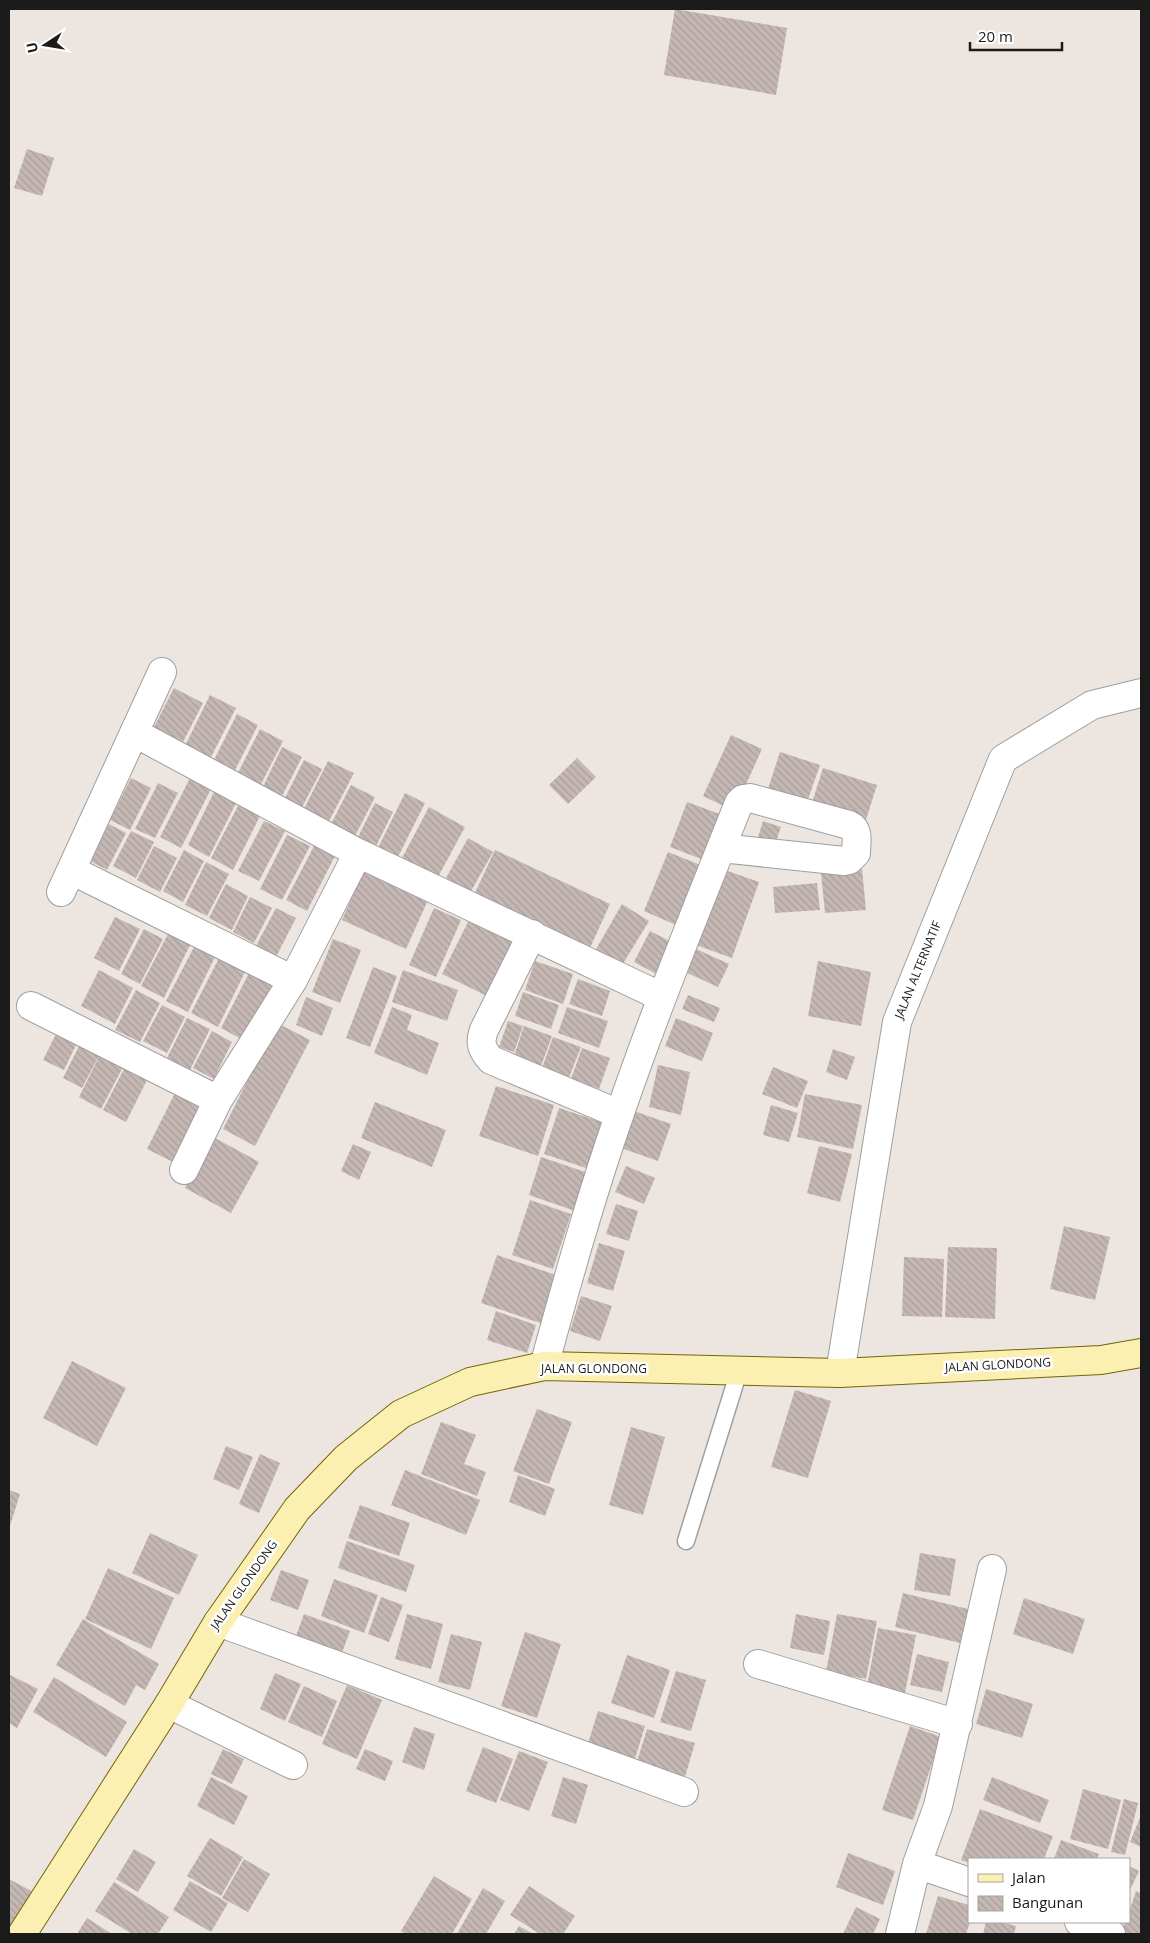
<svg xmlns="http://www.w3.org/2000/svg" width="1150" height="1943" font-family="'Open Sans',sans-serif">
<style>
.building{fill:url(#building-back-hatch)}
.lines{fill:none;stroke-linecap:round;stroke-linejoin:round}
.service-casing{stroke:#9f9f9f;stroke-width:19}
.minor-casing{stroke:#9f9f9f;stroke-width:30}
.secondary-casing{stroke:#736702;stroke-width:30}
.service{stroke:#fff;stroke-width:16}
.minor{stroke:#fff;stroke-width:28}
.secondary{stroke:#fbefb1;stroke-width:28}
.labels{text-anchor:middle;stroke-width:5;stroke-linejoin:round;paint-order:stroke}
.street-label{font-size:12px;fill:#1b1b1b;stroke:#fff}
</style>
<defs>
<pattern id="building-back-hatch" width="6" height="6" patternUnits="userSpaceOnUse" patternTransform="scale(1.25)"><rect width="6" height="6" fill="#c5b7b4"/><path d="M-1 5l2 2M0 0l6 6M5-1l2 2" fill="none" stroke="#a99d9a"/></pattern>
</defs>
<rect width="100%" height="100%" fill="#ede6e0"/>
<!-- building -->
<path class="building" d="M675,9L787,28L776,95L664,75Z
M27,149L54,158L42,196L14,188Z
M174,688L203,703L181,746L152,731Z
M210,695L236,708L209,761L184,748Z
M237,714L258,725L233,774L212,764Z
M260,729L283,741L259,788L236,777Z
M731,735L762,749L734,811L703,796Z
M282,747L302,757L280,800L261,791Z
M780,752L820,765L805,808L766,795Z
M577,758L596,777L568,804L549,785Z
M304,760L322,769L300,811L283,802Z
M328,761L354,773L328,823L303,811Z
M823,768L877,785L864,826L810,809Z
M131,778L151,788L130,830L110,820Z
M190,778L211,789L181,848L160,837Z
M158,783L178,793L155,838L135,829Z
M351,785L375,797L354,838L330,826Z
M214,792L236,803L209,857L188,845Z
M405,793L425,803L397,859L378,848Z
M687,802L725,816L709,862L670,847Z
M375,803L393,812L375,848L357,839Z
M239,804L260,816L233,870L211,858Z
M429,807L465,827L438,877L402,858Z
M264,821L285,831L259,881L238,871Z
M763,821L781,827L773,850L756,844Z
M109,824L126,833L107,870L90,861Z
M131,831L154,842L136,878L113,866Z
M287,835L310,846L282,900L260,889Z
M468,838L493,852L470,893L446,878Z
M154,846L177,858L160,892L137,880Z
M314,846L335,856L307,911L286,900Z
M184,850L204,861L183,902L163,891Z
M495,850L610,904L589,950L474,895Z
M668,852L708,868L683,928L644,911Z
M206,862L229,874L207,916L185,905Z
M722,869L759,882L732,958L696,945Z
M862,869L866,910L825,913L821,873Z
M363,871L428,900L406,949L342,920Z
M817,883L820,910L775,913L773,887Z
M226,884L248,896L232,930L209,918Z
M250,897L272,908L254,943L233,932Z
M622,904L649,921L621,967L595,951Z
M276,908L296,918L276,957L256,946Z
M434,908L461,920L436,977L409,965Z
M115,917L140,929L119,971L94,958Z
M469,920L518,944L491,998L442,974Z
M144,929L163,939L140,984L121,974Z
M170,930L192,941L164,998L141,986Z
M650,931L681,947L664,978L634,962Z
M333,939L361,950L340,1003L312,992Z
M195,945L216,955L188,1012L166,1001Z
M694,948L729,964L718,987L683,971Z
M219,958L245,972L218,1027L191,1013Z
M535,961L573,974L563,1004L525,990Z
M818,961L871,972L861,1026L808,1016Z
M373,967L397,976L370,1047L346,1038Z
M99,970L133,988L115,1024L81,1006Z
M403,970L458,990L447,1021L392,1002Z
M249,973L274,985L245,1041L221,1028Z
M578,979L610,991L602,1016L569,1004Z
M136,990L160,1003L140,1042L115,1030Z
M523,992L559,1005L551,1029L515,1016Z
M688,995L720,1008L714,1022L682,1009Z
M306,997L333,1008L322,1036L296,1025Z
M162,1005L185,1017L167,1053L143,1041Z
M392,1007L412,1015L407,1030L439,1043L427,1075L374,1053Z
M567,1007L608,1021L599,1048L558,1033Z
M187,1018L210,1029L190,1070L167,1058Z
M676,1018L713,1033L702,1061L665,1046Z
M508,1021L523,1026L514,1052L499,1047Z
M277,1023L310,1040L255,1146L223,1129Z
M524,1026L552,1036L540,1069L513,1059Z
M212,1031L232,1042L214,1079L193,1068Z
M57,1032L77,1043L64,1070L43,1060Z
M553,1037L581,1047L568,1080L541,1071Z
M80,1044L100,1054L82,1088L63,1078Z
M582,1048L610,1058L599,1089L571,1079Z
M833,1049L855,1057L847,1080L826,1072Z
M100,1055L123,1067L101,1109L79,1097Z
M658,1065L690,1072L681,1115L649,1107Z
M773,1067L808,1081L797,1108L762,1094Z
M124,1069L147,1080L126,1122L103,1110Z
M496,1086L554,1105L538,1156L479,1136Z
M176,1091L206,1107L177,1164L147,1149Z
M805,1094L862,1105L853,1149L797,1137Z
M375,1102L446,1130L432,1167L361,1138Z
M771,1105L798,1113L789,1142L763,1135Z
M559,1108L604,1123L589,1169L544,1154Z
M634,1111L671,1124L658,1161L621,1148Z
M213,1137L259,1162L231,1213L185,1188Z
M353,1144L371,1152L359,1180L341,1171Z
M819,1146L852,1154L840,1202L807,1193Z
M541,1157L594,1175L581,1213L529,1195Z
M626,1166L655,1178L644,1204L615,1192Z
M530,1200L571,1214L553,1269L512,1255Z
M616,1204L638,1211L629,1241L606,1234Z
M1064,1226L1110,1237L1095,1300L1050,1289Z
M599,1243L625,1251L613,1291L587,1283Z
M948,1247L997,1248L995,1319L945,1317Z
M497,1255L562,1277L546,1325L481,1303Z
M904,1257L944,1259L942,1317L902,1316Z
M581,1296L612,1306L600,1341L570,1331Z
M496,1311L536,1325L527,1353L487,1340Z
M72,1361L126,1388L97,1446L43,1418Z
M795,1390L831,1401L808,1478L771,1467Z
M537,1409L572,1422L549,1484L513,1471Z
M441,1422L476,1435L464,1464L486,1472L477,1496L421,1474Z
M631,1427L665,1437L643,1515L609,1505Z
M226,1446L253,1457L239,1490L213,1479Z
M260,1454L280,1463L259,1513L239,1504Z
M405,1470L480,1500L466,1535L391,1505Z
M518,1475L555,1489L545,1516L509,1502Z
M9,1490L20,1494L9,1529Z
M360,1505L410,1523L399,1556L348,1538Z
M150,1533L198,1555L179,1595L132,1573Z
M347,1541L415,1565L406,1592L338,1568Z
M920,1553L956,1559L950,1596L914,1590Z
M108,1568L174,1598L151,1649L85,1619Z
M281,1570L309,1580L298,1610L270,1600Z
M334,1579L378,1595L364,1633L321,1616Z
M903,1593L968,1609L960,1643L895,1627Z
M381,1597L403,1605L389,1642L368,1634Z
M1024,1598L1085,1619L1073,1654L1013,1634Z
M304,1614L350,1631L339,1661L293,1644Z
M407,1614L443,1624L431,1669L395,1659Z
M796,1614L830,1621L824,1655L790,1648Z
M837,1614L877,1621L866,1679L826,1672Z
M83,1619L159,1664L145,1690L136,1685L125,1706L56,1665Z
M878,1628L916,1635L905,1693L867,1686Z
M525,1632L561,1644L537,1718L501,1706Z
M451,1634L482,1642L470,1690L438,1682Z
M917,1654L949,1662L942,1692L910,1685Z
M627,1655L670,1670L654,1718L611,1703Z
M676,1671L706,1680L691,1731L660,1722Z
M275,1673L301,1684L285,1721L260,1709Z
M10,1675L38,1689L17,1728L9,1723Z
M54,1677L127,1722L106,1757L33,1712Z
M347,1685L382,1700L357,1759L322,1744Z
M304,1686L337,1701L322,1737L288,1722Z
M986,1689L1033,1704L1022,1738L976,1724Z
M598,1711L645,1726L634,1762L587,1747Z
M910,1726L941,1737L913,1820L882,1810Z
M414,1727L435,1734L424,1770L402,1762Z
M647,1729L695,1743L684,1780L636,1765Z
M483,1747L513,1759L496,1803L466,1791Z
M223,1749L244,1759L232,1784L211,1774Z
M365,1749L393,1761L385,1781L356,1769Z
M519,1751L548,1762L529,1811L500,1800Z
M211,1777L248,1796L234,1825L197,1806Z
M563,1777L588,1785L576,1824L551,1816Z
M992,1777L1049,1800L1040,1823L983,1800Z
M1083,1789L1121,1800L1108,1849L1070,1839Z
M1124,1799L1138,1803L1125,1855L1111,1852Z
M980,1809L1053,1836L1044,1859H969V1863L961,1860Z
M1141,1815V1847L1130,1842Z
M210,1838L243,1857L221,1896L187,1876Z
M1061,1840L1099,1854L1097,1859H1054Z
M134,1849L156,1862L138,1892L116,1879Z
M848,1853L895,1871L883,1905L836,1887Z
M244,1859L270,1874L248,1912L222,1898Z
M1129,1866L1139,1871L1131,1888L1129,1887Z
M434,1876L472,1899L452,1934H406L401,1931Z
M9,1879L37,1894L9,1933Z
M190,1881L228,1903L211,1932L173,1910Z
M114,1882L169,1917L158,1934H132L95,1911Z
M529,1886L575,1916L563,1934H540L510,1915Z
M483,1888L505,1901L486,1934H457Z
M1136,1891L1141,1893V1934H1121L1125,1922H1129V1912Z
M938,1896L969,1905L970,1922L966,1934H926Z
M856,1907L880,1919L873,1934H843Z
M87,1918L112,1934H77Z
M986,1922H1000L1016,1926L1014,1934H983Z
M519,1926L533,1934H514Z"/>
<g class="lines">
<defs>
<path id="service" d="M686,1541L739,1371"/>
<path id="minor" d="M135,733L358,853L662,997
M71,870L293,980
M61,892L162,672
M532,934L484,1030C479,1043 482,1050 491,1060L619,1114
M31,1006L218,1100
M184,1170L218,1100L293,980L358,853
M544,1366C567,1282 591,1196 620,1113C656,1008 698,906 739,803L743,799L750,798L849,825C860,830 856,843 856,853L849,860L844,861L721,848
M840,1373L897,1022L1003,759L1092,705L1141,693
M218,1622L684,1792
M758,1664L958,1724
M169,1704L293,1765
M917,1864L969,1882
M1079,1922L1111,1934
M900,1934L917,1864L938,1806L992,1569"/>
<path id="secondary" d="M22,1934L169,1704L218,1622L297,1509L346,1458L401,1414L470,1382L544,1366L840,1373L1101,1360L1141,1353"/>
</defs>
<!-- service casing -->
<use href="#service" class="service-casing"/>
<!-- minor casing -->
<use href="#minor" class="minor-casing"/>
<!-- secondary casing -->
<use href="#secondary" class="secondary-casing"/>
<!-- service -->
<use href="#service" class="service"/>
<!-- minor -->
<use href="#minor" class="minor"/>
<!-- secondary -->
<use href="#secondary" class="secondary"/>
</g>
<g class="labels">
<!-- street labels -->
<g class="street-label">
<text transform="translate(918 970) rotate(-68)" y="4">JALAN ALTERNATIF</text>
<text transform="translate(998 1365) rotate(-3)" y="4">JALAN GLONDONG</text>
<text x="594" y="1373">JALAN GLONDONG</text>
<text transform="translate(244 1585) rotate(-55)" y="4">JALAN GLONDONG</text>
</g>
</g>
<!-- border -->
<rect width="1150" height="1943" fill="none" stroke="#1b1b1b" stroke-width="20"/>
<!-- legend -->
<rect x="968" y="1858" width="162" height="65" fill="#ffffff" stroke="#a4a4a4"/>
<rect x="978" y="1874" width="25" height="8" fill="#fbefb1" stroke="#a4a4a4"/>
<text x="1012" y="1883" font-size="15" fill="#1b1b1b">Jalan</text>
<rect x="978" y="1896" width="25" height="15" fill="url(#building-back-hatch)" stroke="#a4a4a4"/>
<text x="1012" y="1908" font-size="15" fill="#1b1b1b">Bangunan</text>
<!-- north arrow -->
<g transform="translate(45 45) rotate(258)" stroke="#ffffff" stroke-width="4" paint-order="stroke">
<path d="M0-4L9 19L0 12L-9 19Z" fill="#1b1b1b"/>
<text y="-8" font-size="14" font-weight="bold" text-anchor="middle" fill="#1b1b1b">U</text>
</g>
<!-- scale -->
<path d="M970 42v8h92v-8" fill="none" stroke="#1b1b1b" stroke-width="2.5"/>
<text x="978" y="42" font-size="15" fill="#1b1b1b" stroke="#ffffff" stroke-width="4" paint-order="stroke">20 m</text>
</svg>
